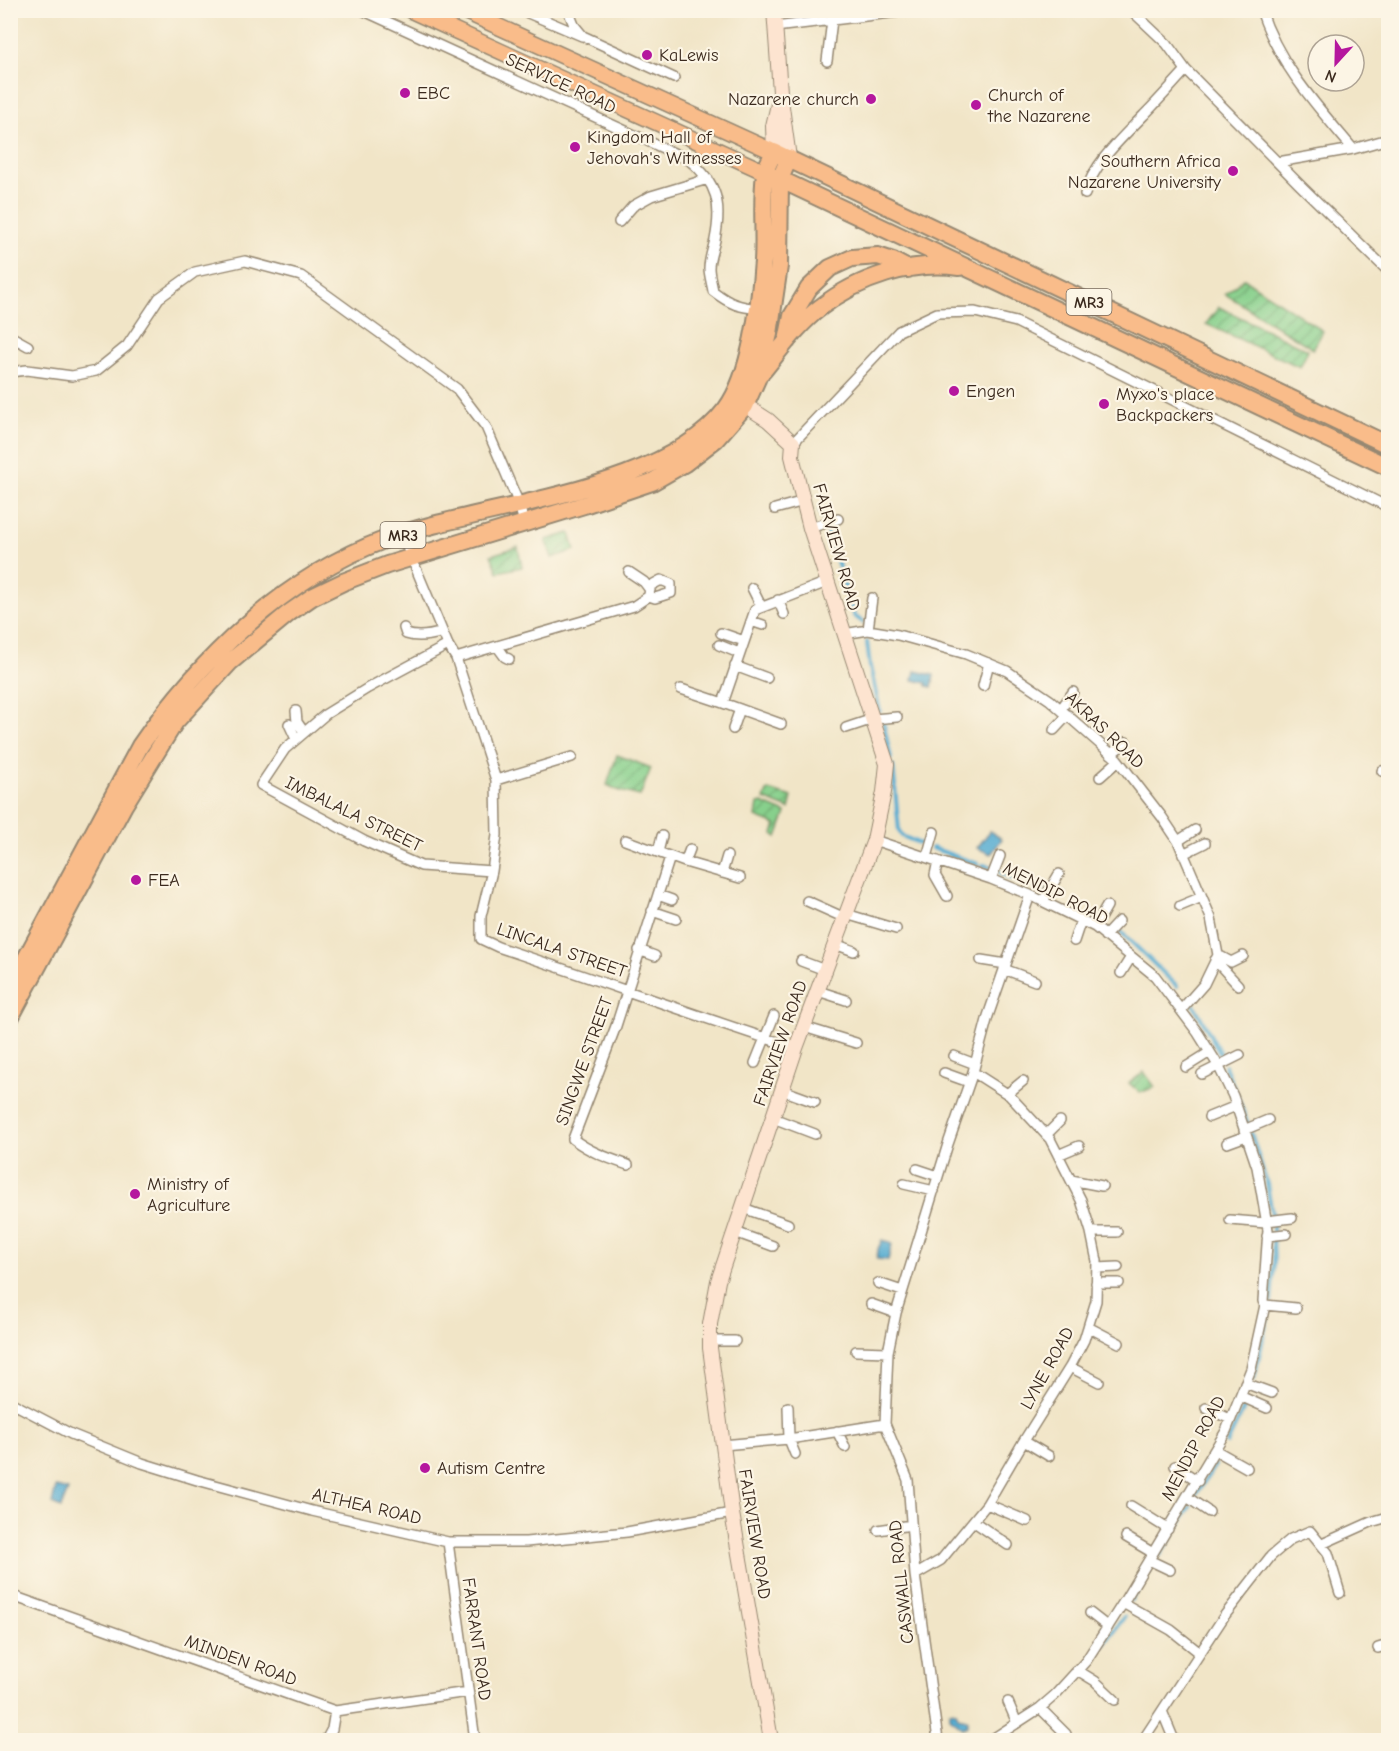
<svg xmlns="http://www.w3.org/2000/svg" width="1399" height="1751" font-family="'Comic Neue',sans-serif">
<style>
.garden{fill:url(#garden-furrows);stroke:#617d55;stroke-width:1.5}
.water{fill:#54acd1;stroke:#486b78;stroke-width:1.5}
.lines{fill:none;stroke-linecap:round;stroke-linejoin:round}
.stream{stroke:#54acd1;stroke-width:4}
.street-casing{stroke:#968872;stroke-width:12}
.secondary-casing{stroke:#968872;stroke-width:16}
.primary-casing{stroke:#968872;stroke-width:18}
.highway-casing{stroke:#968872;stroke-width:20}
.street{stroke:#fff;stroke-width:9}
.secondary{stroke:#fde4d0;stroke-width:14}
.primary{stroke:#f9bc8a;stroke-width:15}
.highway{stroke:#f9bc8a;stroke-width:16}
.poi-dot{fill:#b5179e;stroke:#fcf5e5;stroke-width:2}
.labels{text-anchor:middle;stroke-width:4.5;stroke-linejoin:round;paint-order:stroke}
.shield{fill:#fcf5e5;stroke:#75675a;stroke-width:1.5}
.shield-label{font-size:16px;font-weight:bold;fill:#3b2a1e}
.poi-label{font-size:18px;fill:#3b2a1e;stroke:#fcf5e5;text-anchor:start}
.street-label{font-size:18px;fill:#3b2a1e;stroke:#fcf5e5}
</style>
<defs>
<pattern id="garden-furrows" width="10" height="10" patternUnits="userSpaceOnUse" patternTransform="scale(1.5)"><rect width="10" height="10" fill="#87d08c"/><path d="M-1 1l2-2M0 10L10 0M9 11l2-2" fill="none" stroke="#70a972"/></pattern>
</defs>
<rect width="100%" height="100%" fill="#fcf5e5"/>
<filter id="ink" filterUnits="userSpaceOnUse"><feTurbulence type="fractalNoise" baseFrequency=".0167" numOctaves="2"/><feDisplacementMap in="SourceGraphic" scale="12" xChannelSelector="R" yChannelSelector="G"/><feConvolveMatrix kernelMatrix="1 2 1 2 8 2 1 2 1" color-interpolation-filters="sRGB"/></filter>
<filter id="wash" filterUnits="userSpaceOnUse"><feTurbulence type="fractalNoise" baseFrequency=".008" numOctaves="4" result="noise"/><feDisplacementMap in="SourceGraphic" scale="24" xChannelSelector="R" yChannelSelector="G"/><feGaussianBlur stdDeviation="1.35" result="paint"/><feColorMatrix in="noise" values="0 0 0 0 0 0 0 0 0 0 0 0 0 0 0 0 0 1.4 0 .05"/><feComposite in="paint" operator="in"/></filter>
<g filter="url(#wash)">
<rect width="100%" height="100%" fill="#f1e5c7"/>
<!-- garden -->
<path class="garden" d="M1244,279L1323,331L1313,349L1225,294Z
M1219,307L1308,350L1300,367L1206,324Z
M570,533L575,550L552,558L546,540Z
M518,547L522,567L498,572L491,555Z
M617,755L651,768L640,796L620,791L607,785Z
M768,790L792,797L789,809L764,799Z
M762,803L786,813L777,837L773,834L776,825L756,817L758,804Z
M1144,1072L1155,1087L1140,1093L1129,1083Z"/>
<!-- water -->
<path class="water" d="M915,671L934,675L932,687L927,686V683L913,680Z
M990,831L1002,839L991,854L977,848Z
M882,1240L892,1244L888,1260L877,1259L878,1249Z
M56,1487L68,1490L61,1508L52,1504Z
M956,1711L958,1717L967,1719V1726L963,1728L950,1718V1712Z"/>
<g class="lines">
<!-- stream -->
<path class="stream" d="M820,510L823,518
M827,529L839,567
M841,573L846,591
M849,600L854,616L863,622
M867,642L870,667L880,711
M883,721L891,758
M893,766L899,831L902,836L923,845
M932,848L978,864
M983,865L991,867
M1000,872L1017,881L1044,889
M1053,893L1064,894
M1118,929L1177,986
M1194,1005L1221,1055
M1225,1066L1248,1124
M1251,1133L1267,1184L1272,1214
M1273,1231V1223
M1271,1302L1274,1263L1273,1238
M1254,1379L1269,1311
M1227,1443L1246,1404
M1195,1496L1215,1465
M1160,1555L1190,1507
M1131,1600L1149,1571
M1101,1648L1124,1617"/>
</g>
</g>
<g filter="url(#ink)">
<g class="lines">
<defs>
<path id="street" d="M362,10L689,160C718,183 722,205 715,240C713,249 709,259 709,268C709,275 712,284 713,291C731,305 739,307 761,309
M521,10L582,36
M568,10L574,25L583,36L674,78
M1131,10L1167,44L1186,70L1301,186L1388,271
M1261,10C1279,65 1317,106 1353,149
M775,27L915,10
M827,61L832,20
M1278,162L1353,149L1388,139
M1085,194C1094,162 1122,138 1144,115C1159,100 1172,85 1186,70
M619,222L633,206L651,196L708,179
M10,336L28,346
M10,372L27,370L72,376L96,371L127,346L159,298L195,272L245,261L301,276L457,389L486,427L519,504L524,523
M793,443L899,331L937,313L975,312L1016,322L1388,507
M775,509L804,501
M810,528L838,519
M402,535L448,645L456,658L496,780L497,835L492,871L481,916V939L498,947C598,980 696,1016 796,1048
M629,572L644,582L650,590
M661,580L671,584V593L655,598L649,596L650,586Z
M752,588L761,606
M778,600L784,614
M751,621L763,625
M404,628L406,634C418,638 430,636 442,632
M868,630L872,598
M721,633L744,641
M844,634L868,630L898,635L966,654L1007,671L1050,700L1117,759L1162,817L1178,841L1211,918L1218,955L1204,984L1181,1010
M448,645L368,688L326,714L285,749L261,785L364,841L421,866L492,871
M719,645L739,653
M497,646L505,657L509,659
M456,658L634,606L649,596
M735,666L767,678
M983,686L989,663
M681,689L723,703
M1061,709L1073,692
M296,711L297,722L304,732
M289,724L296,739
M781,724L723,703L755,610L827,582
M846,728L873,719L897,717
M733,729L740,709
M1054,730L1068,715
M1111,754L1126,742
M1382,771L1388,770
M1100,777L1118,761
M496,780L572,757
M625,840L685,862L740,878
M874,840L991,879L1030,895L1095,927L1155,976L1198,1033L1218,1065L1233,1096L1257,1167L1268,1230L1263,1301L1265,1305L1251,1369L1226,1431L1123,1603L1086,1661L1055,1695L1040,1708L994,1738L986,1740
M1178,841L1195,830
M658,852L662,836
M1183,854L1205,843
M927,857L934,832
M938,861L935,875L947,896
M685,862L690,849
M722,873L727,856
M991,879L1000,856
M658,895L672,900
M807,901L845,918
M1043,901L1059,874
M1180,906L1202,897
M652,911L676,919
M846,914L896,929
M1095,927L1107,906
M1105,936L1119,921
M1074,941L1081,920
M835,944L854,951
M639,950L655,956
M1218,955L1231,962L1243,956
M981,960L1006,964
M1215,960L1238,985
M801,961L825,970
M1004,969L1035,981
M1121,973L1131,957
M818,991L846,1000
M804,1027L856,1043
M954,1056L975,1064
M755,1063L774,1016
M1186,1067L1210,1052
M944,1073L969,1082
M1202,1074L1240,1055
M782,1090L815,1102
M1007,1094L1023,1081
M1209,1117L1236,1106
M773,1118L815,1134
M1244,1130L1268,1120
M1046,1135L1060,1121
M1227,1143L1246,1136
M1058,1155L1079,1146
M628,1165C608,1158 590,1152 573,1139L616,1026L670,857
M917,1169L938,1176
M1071,1180L1102,1186
M904,1184L934,1191
M743,1208L788,1224
M1230,1220L1266,1223
M1266,1221L1292,1218
M735,1232L773,1246
M1091,1232H1117
M1267,1236L1286,1234
M1097,1268L1118,1267
M878,1283L902,1291
M1096,1283H1119
M871,1304L896,1313
M1265,1305L1296,1308
M1088,1327L1119,1343
M710,1341H735
M856,1351L888,1352
M1070,1367L1099,1382
M1245,1383L1272,1393
M1240,1396L1267,1408
M10,1402L71,1434L142,1463L197,1480L312,1511L448,1542H526L627,1532L732,1513
M788,1407L789,1439L795,1454
M1206,1408L1230,1419
M837,1431L845,1447
M1024,1441L1049,1456
M723,1445L789,1439L885,1424
M1215,1450L1247,1468
M1175,1466L1198,1481
M1187,1497L1209,1512
M987,1504L1027,1521
M1131,1506L1168,1529
M973,1521L1008,1545
M878,1530L911,1525
M1126,1537L1153,1553
M448,1542L475,1740
M1322,1544L1371,1522L1388,1517
M1149,1560L1170,1570
M915,1575L941,1560L987,1504L1022,1444L1070,1367L1084,1340L1096,1301L1097,1261L1091,1232L1081,1200L1050,1139L1009,1095L973,1072
M10,1595L335,1711L468,1692
M1123,1603L1171,1630L1200,1653L1143,1740
M1090,1613L1108,1627
M1378,1648L1388,1645
M1200,1653L1225,1615L1271,1556L1291,1539L1310,1531L1328,1553L1340,1593
M1077,1670L1095,1681L1115,1700
M1008,1702L1017,1723
M1040,1708L1066,1734
M1162,1711L1174,1740
M326,1740L332,1729L335,1711
M938,1740L915,1575L908,1480L885,1424L888,1352L896,1313L948,1144L973,1072L988,1016L1030,895"/>
<path id="secondary" d="M774,10L780,92L789,158
M774,152L773,126L779,100
M737,400L768,420L793,443L792,456L810,528L887,764L884,792L874,840L796,1048L718,1281L710,1324V1348L732,1513L771,1740"/>
<path id="primary" d="M410,10L765,172
M462,10L774,152"/>
<path id="highway" d="M771,175L1388,467
M787,341L792,316L809,288L830,268L852,258L878,256L893,261L908,269
M762,372C780,350 798,324 821,307C858,278 912,260 959,267
M10,988L140,746C199,660 285,577 384,540C480,504 662,494 726,409C751,376 760,303 763,261C765,232 761,202 765,174C766,166 771,159 774,152L1388,445
M10,1018L124,805L175,722L230,662L289,613L312,597L343,582L387,565L584,505L652,482L685,463L716,439L745,406L758,377L769,334L779,266L780,179L789,158"/>
</defs>
<!-- street casing -->
<use href="#street" class="street-casing"/>
<!-- secondary casing -->
<use href="#secondary" class="secondary-casing"/>
<!-- primary casing -->
<use href="#primary" class="primary-casing"/>
<!-- highway casing -->
<use href="#highway" class="highway-casing"/>
<!-- street -->
<use href="#street" class="street"/>
<!-- secondary -->
<use href="#secondary" class="secondary"/>
<!-- primary -->
<use href="#primary" class="primary"/>
<!-- highway -->
<use href="#highway" class="highway"/>
</g>
</g>
<!-- markers -->
<g class="poi-dot">
<circle cx="647" cy="55" r="6"/>
<circle cx="405" cy="93" r="6"/>
<circle cx="871" cy="99" r="6"/>
<circle cx="976" cy="105" r="6"/>
<circle cx="575" cy="147" r="6"/>
<circle cx="1233" cy="171" r="6"/>
<circle cx="954" cy="391" r="6"/>
<circle cx="1104" cy="404" r="6"/>
<circle cx="136" cy="880" r="6"/>
<circle cx="135" cy="1194" r="6"/>
<circle cx="425" cy="1468" r="6"/>
</g>
<g class="labels">
<!-- shield labels -->
<g class="shield">
<rect x="1066.5" y="289" width="45" height="26" rx="4.5"/>
<rect x="380.5" y="522" width="45" height="26" rx="4.5"/>
</g>
<g class="shield-label">
<text x="1089" y="308">MR3</text>
<text x="403" y="541">MR3</text>
</g>
<!-- poi labels -->
<g class="poi-label">
<text x="659" y="61">KaLewis</text>
<text x="417" y="99">EBC</text>
<text x="988" y="101">Church of<tspan x="988" dy="21">the Nazarene</tspan></text>
<text x="859" y="105" text-anchor="end">Nazarene church</text>
<text x="587" y="143">Kingdom Hall of<tspan x="587" dy="21">Jehovah's Witnesses</tspan></text>
<text x="1221" y="167" text-anchor="end">Southern Africa<tspan x="1221" dy="21">Nazarene University</tspan></text>
<text x="966" y="397">Engen</text>
<text x="1116" y="400">Myxo's place<tspan x="1116" dy="21">Backpackers</tspan></text>
<text x="148" y="886">FEA</text>
<text x="147" y="1190">Ministry of<tspan x="147" dy="21">Agriculture</tspan></text>
<text x="437" y="1474">Autism Centre</text>
</g>
<!-- street labels -->
<g class="street-label">
<text transform="translate(561 83) rotate(25)" y="6">SERVICE ROAD</text>
<text transform="translate(837 547) rotate(74)" y="6">FAIRVIEW ROAD</text>
<text transform="translate(1105 730) rotate(44)" y="6">AKRAS ROAD</text>
<text transform="translate(354 814) rotate(26)" y="6">IMBALALA STREET</text>
<text transform="translate(1056 893) rotate(27)" y="6">MENDIP ROAD</text>
<text transform="translate(562 950) rotate(19)" y="6">LINCALA STREET</text>
<text transform="translate(780 1043) rotate(-71)" y="6">FAIRVIEW ROAD</text>
<text transform="translate(584 1061) rotate(-70)" y="6">SINGWE STREET</text>
<text transform="translate(1047 1368) rotate(-61)" y="6">LYNE ROAD</text>
<text transform="translate(1193 1448) rotate(-62)" y="6">MENDIP ROAD</text>
<text transform="translate(367 1506) rotate(13)" y="6">ALTHEA ROAD</text>
<text transform="translate(755 1534) rotate(81)" y="6">FAIRVIEW ROAD</text>
<text transform="translate(901 1582) rotate(-96)" y="6">CASWALL ROAD</text>
<text transform="translate(477 1639) rotate(82)" y="6">FARRANT ROAD</text>
<text transform="translate(241 1660) rotate(20)" y="6">MINDEN ROAD</text>
</g>
</g>
<!-- margin -->
<rect width="1399" height="1751" fill="none" stroke="#fcf5e5" stroke-width="36"/>
<!-- north arrow -->
<g transform="translate(1336 63) rotate(202)"><circle r="28" fill="#fcf5e5" stroke="#afa495" stroke-width="1.5"/>
<path d="M0-4.5L10 22L0 15L-10 22Z" fill="#b5179e"/>
<text y="-9" font-size="16" font-weight="bold" text-anchor="middle" fill="#3b2a1e">N</text>
</g>
</svg>
